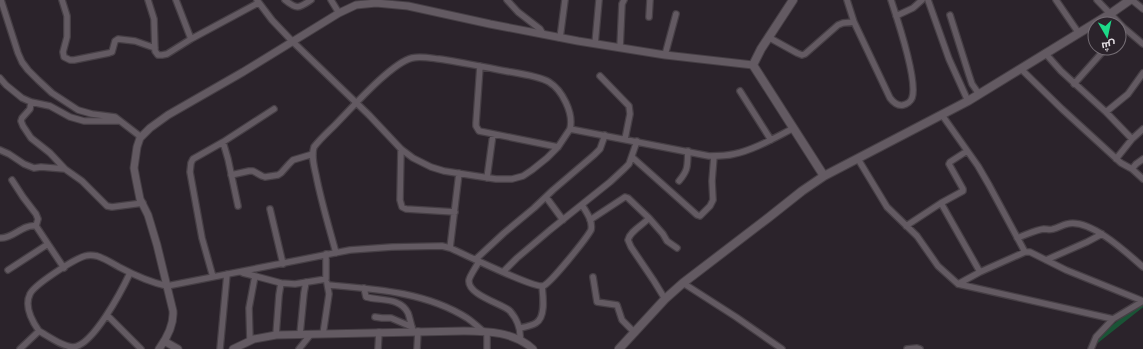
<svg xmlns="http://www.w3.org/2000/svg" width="1143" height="349" font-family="Arial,Cairo,sans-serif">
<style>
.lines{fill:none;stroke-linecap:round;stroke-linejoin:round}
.canal{stroke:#1a5436;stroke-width:5}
.minor-casing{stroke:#463f45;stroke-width:8}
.tertiary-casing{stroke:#463f45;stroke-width:9}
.secondary-casing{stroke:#463f45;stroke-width:10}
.minor{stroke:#635a62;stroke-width:5.5}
.tertiary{stroke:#635a62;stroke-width:7}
.secondary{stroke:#635a62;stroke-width:8}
</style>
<rect width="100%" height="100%" fill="#2b232b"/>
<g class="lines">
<!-- canal -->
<path class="canal" d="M1095,342L1143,304"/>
<defs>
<path id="minor" d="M1,0L18,53L22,62L28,70L38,80L52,93L78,110L92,114L115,117L141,137
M62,0L67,16V37L63,52L64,57L70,60H74L109,53L112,52L115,41L118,39L135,41L155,48
M148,0L154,19L155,51L158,55H162L167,54L191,39L258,3
M176,0L191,39
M257,0L272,20L292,41L369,115L401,149L413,158L431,167L444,171L476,176L496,179H512L523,176L532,170L547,158L558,147L570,129
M285,0C297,10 299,8 311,0
M331,0L339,13
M507,0L518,12L540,29L543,34
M847,0L854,22
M928,0L949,59L968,101
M1056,0L1078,32
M1097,0L1123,27L1143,44
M1132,0L1143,9
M950,15L969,75L972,84L979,94
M896,16L913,8L922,0
M649,17L650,0
M768,37L797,53L802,55L805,54L838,25L843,23L854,22L890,98C893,102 897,106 903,105C907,104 911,101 912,98C918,82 897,18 891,0
M560,38L565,0
M595,44L599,0
M620,48L622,4L624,0
M1045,53L1061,71L1106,112L1132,139
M665,55L676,14
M480,66L476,123V126L479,131L558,147
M1021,69L1062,109L1121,163L1132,169L1136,164L1143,159
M600,76L629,106L630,114L625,139
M0,78L6,85L22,98L31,102L50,106L70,117L84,121H118
M1074,84L1106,48
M740,91L771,140
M31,102L30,109L22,118L21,121L23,126L31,138L50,153L65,169
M1106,112L1128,94L1143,73
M942,115L978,166L989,185L1025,252
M223,142L228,159L238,206
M401,149L400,200L402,207L406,209L455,212
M0,150L9,154L24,164L34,168L41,167L65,169L82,181L107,206L112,207L143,203
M632,157L697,215L700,216L710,206L713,200L712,181L714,156
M858,159L887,207L917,236L938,266L958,284L1113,319L1143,301
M1116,159L1132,139L1143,129
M1132,169L1143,179
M231,175L249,171H253L262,176L265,177L278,175L281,173L289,164L293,160L313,154
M487,178L493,134
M12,180L23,197L36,214L38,219L36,226
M679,181C689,169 687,166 688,151
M546,197L563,220
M941,203L963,191V189L949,164L950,162L967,151
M270,209L283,264
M649,218L663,234L667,241L677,248
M590,220L625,197L628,198L649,218C643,225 630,231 628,240L631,247L654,281L665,299
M906,226L941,203L980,272
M0,238C13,239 22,224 36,226L64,268
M1017,238C1026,235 1035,230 1044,229C1047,229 1050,230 1053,229C1058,228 1062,225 1067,224C1090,218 1127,253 1143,267
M450,248L459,173
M336,253C329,227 321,201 316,175C314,166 311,156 314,147C320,139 328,132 335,125C351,109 391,63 412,58C420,56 430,58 439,59C461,62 483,67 505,71C516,73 539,76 549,82C562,90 574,113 570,129L709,156C717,156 726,156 734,154C754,150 776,137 794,128
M476,259L504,233L534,208L553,190L594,155L600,149L605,135
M1046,260L1087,242L1102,234
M479,261C477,266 470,275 469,280C467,295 503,304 510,311C517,319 521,330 520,340
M8,270L48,244
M503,272L517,258L550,230L610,182L624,169L629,164L637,141
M243,273L255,276L249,308L250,341
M255,276L281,283L295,284L326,279V254
M213,277L202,238L190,172L191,163L193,159L223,142L274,109
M593,277L597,302L617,305L622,320L635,333
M683,283L736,317L782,349
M958,284L980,272L1025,252H1030L1066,270L1143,301
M328,285C375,289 426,292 467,318C473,322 478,327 483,331
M364,288L366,297C380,301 400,297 408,313C410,318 411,325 413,331
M107,315L141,349
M375,317L382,318H391L412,327
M520,328C525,327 531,326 536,323C546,317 543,296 542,286
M39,331C32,321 24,306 30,294C34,285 74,259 85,256C88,255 93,255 97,256C104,258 112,263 119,267C134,275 149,282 167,286L350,250L392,247L442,246L450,248C464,254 533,288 543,286C550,284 586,239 591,230C593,221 587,213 582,205
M300,334L304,293L306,282
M323,334L329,294L327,283
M276,335L279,295L281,283
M20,349L39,331C48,336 63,347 73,347C93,346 122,290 130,273
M220,349L227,274
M299,349L311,334
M378,349L379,332
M417,349L418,331
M487,349V332
M907,349L917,348L920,349
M1091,349L1096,337L1113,319"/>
<path id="tertiary" d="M164,341L178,349
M159,349C167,338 174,325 173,311L157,245L148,215L140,199L136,179L134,168L137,147L140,138L150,128L168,115L243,72L339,13L356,5L376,3L408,6L490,24L578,41L665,55L753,65
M233,349L254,339L276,335L464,331C488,331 514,332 533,349"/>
<path id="secondary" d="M793,0L761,49L753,65L824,176
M619,349L665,299L683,283L768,218L802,191L824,176L968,101L1110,14L1130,0"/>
</defs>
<!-- minor casing -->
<use href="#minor" class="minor-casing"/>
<!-- tertiary casing -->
<use href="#tertiary" class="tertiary-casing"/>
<!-- secondary casing -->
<use href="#secondary" class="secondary-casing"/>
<!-- minor -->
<use href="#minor" class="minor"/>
<!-- tertiary -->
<use href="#tertiary" class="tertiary"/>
<!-- secondary -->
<use href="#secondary" class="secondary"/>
</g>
<!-- north arrow -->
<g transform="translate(1107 36) rotate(171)"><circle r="19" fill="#2b232b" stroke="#756e75"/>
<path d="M0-3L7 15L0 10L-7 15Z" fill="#1dd988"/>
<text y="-6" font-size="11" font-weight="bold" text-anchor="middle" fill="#e4dfe4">ش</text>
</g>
</svg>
